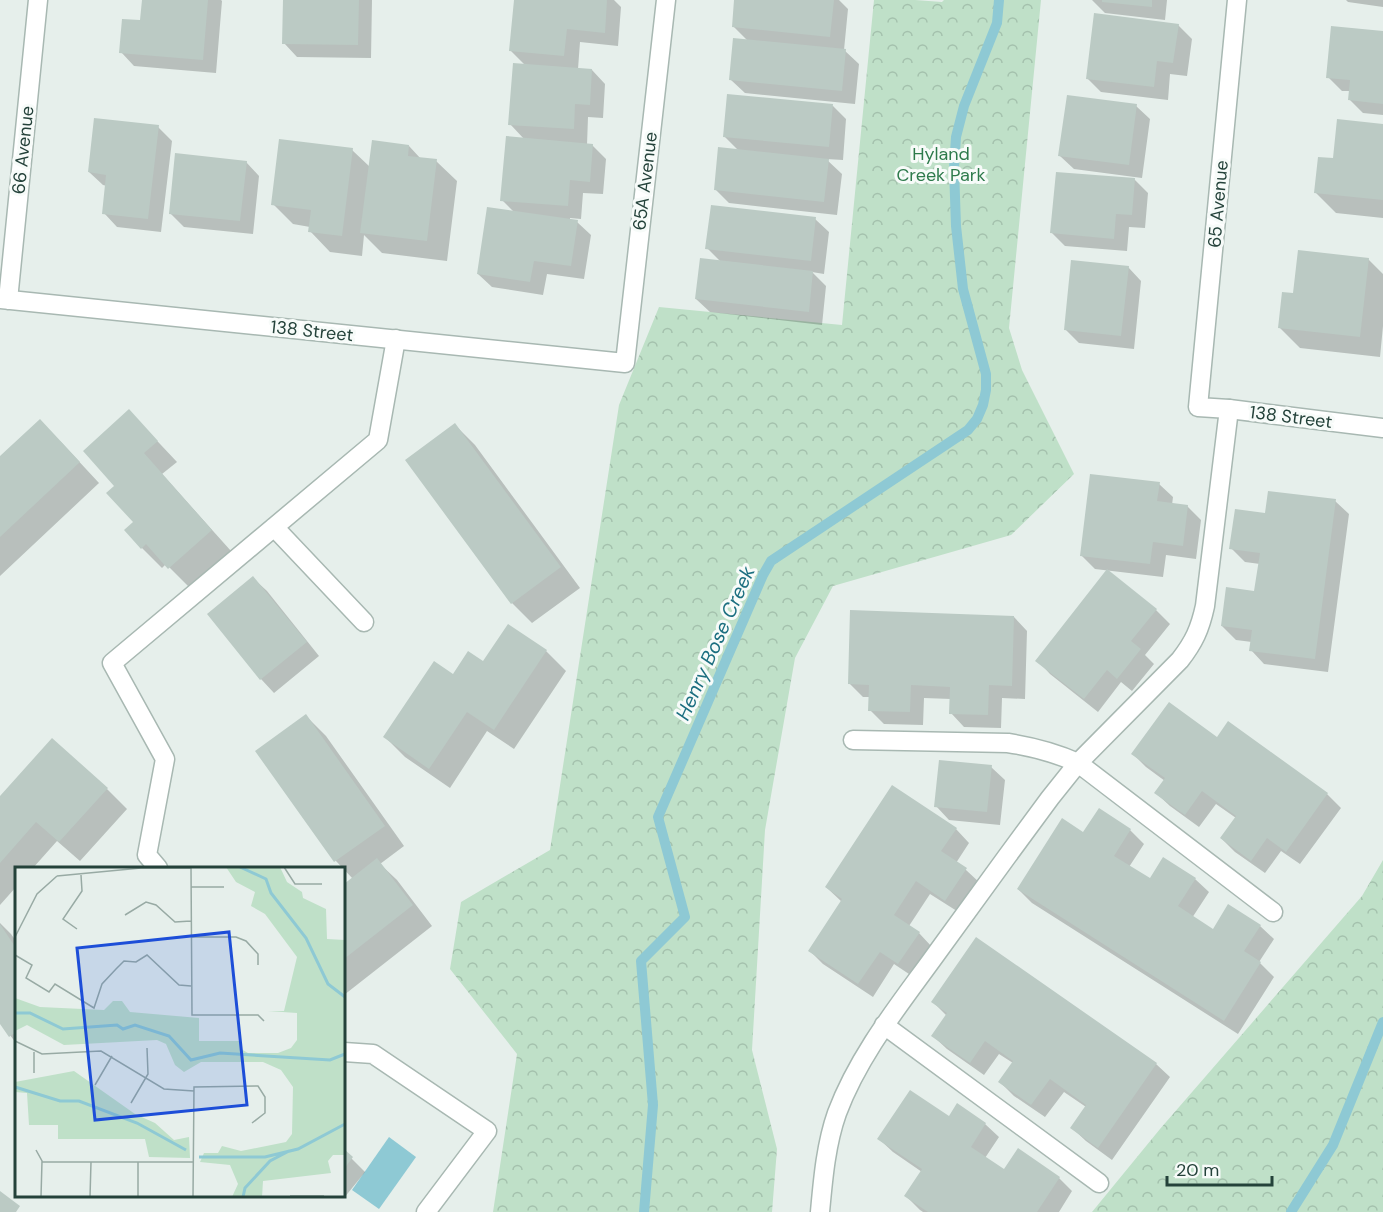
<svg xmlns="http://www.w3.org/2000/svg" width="1383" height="1212" font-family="'DM Sans',sans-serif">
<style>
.forest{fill:url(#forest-crowns)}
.water{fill:#8ec9d4}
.shadow{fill:#0003}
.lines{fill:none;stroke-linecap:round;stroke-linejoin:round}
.stream{stroke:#8ec9d4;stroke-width:10}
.building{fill:#bbcac4}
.lane-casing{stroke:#a8b8b2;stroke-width:21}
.street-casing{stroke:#a8b8b2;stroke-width:21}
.lane{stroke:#fff;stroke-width:18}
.street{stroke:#fff;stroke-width:18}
.labels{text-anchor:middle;stroke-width:6;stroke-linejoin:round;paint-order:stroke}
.street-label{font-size:18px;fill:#24423a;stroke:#f7fbf9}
.park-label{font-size:18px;fill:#2d7a4b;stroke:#f7fbf9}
.water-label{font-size:20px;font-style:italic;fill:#1c6f80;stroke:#f7fbf9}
.inset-river{fill:none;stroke:#8ec9d4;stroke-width:3}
.inset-road{fill:none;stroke:#98aaa4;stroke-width:1.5}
.view{fill:#1d4ed8;fill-opacity:0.15;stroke:#1d4ed8;stroke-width:3}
.inset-edge{fill:none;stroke:#24423a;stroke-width:3}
</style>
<defs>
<pattern id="forest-crowns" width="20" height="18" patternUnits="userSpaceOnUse" patternTransform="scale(1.5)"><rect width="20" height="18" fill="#bfe0c8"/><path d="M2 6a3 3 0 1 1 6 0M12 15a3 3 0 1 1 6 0" fill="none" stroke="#a4c1ad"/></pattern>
</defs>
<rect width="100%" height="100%" fill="#e6efeb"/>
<!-- forest -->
<path class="forest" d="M874,0H915L942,2L944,0H1041L1009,328L1022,370L1074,474L1011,535L833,586L795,658L765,830L752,1050L777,1149L772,1212H493L517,1054L450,969L461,902L550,850L619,405L659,307L842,325Z
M1383,860V1212H1092L1160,1129L1362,896Z"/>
<!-- water -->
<path class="water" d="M389,1137L416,1157L379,1209L352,1190Z"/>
<!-- shadow -->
<path class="shadow" d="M144,0H221L222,1L216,73L134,66L121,52L142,22Z
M285,0H372L371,58L297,57L284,43Z
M515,0H614L621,7L618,46L580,42L578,69L592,70L605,84L603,118L588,117L587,145H592L606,159L603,194L583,193L581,219L570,218V221L577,222L591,235L584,279L547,274L543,295L492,287L478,274L515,213L502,200L525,140L510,124L526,66L511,51Z
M736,0H839L848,9L844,50L859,64L855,104L745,93L731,80L748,41L733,26Z
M1092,0H1167L1165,20L1105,13Z
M1346,0H1383V7L1348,2Z
M1178,25L1192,39L1187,76L1170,74L1168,100L1101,92L1087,78Z
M1383,33V115L1363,113L1350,100V91H1342L1328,77Z
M833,106L846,119L843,160L826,159L842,174L837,215L729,203L715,189L739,151L724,136Z
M1136,106L1150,119L1142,178L1074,169L1060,156Z
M1383,125V218L1336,213L1316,193Z
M158,127L172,141L161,232L117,227L104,213L107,186L103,185L89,172Z
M409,146L421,159L436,161L457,181L447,261L382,253L364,235L362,256L330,252L310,231V227L293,224L273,204L352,150L370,167Z
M246,162L259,176L253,234L184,227L170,213Z
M1133,178L1148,193L1145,228L1129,227L1127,251L1065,246L1052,233Z
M815,219L829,232L824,274L812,272L826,286L822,325L710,312L696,299L721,262L707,248Z
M1368,259L1383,274V326L1380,357L1300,348L1280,328L1294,295Z
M1128,267L1141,281L1134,349L1079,343L1065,329Z
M129,411L177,462L162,474L231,551L190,588L166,564L162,568L142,548L135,522L116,486Z
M455,425L475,445L580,588L532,623L512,603L407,461Z
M60,441L99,483L0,576V458Z
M1159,484L1173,497L1172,505L1187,506L1201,520L1196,559L1166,555L1163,577L1095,569L1081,555Z
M1335,501L1349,514L1328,672L1264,664L1251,650L1252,642L1236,640L1222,626L1256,593L1260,564L1245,562L1231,548L1267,515Z
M1107,571L1156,610L1170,624L1145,655L1154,664L1132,691L1121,682L1098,712L1050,674L1037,660Z
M253,578L267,591L319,656L274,693L261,679Z
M1014,617L1027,631L1025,699L1002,698L1001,728L964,727L951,713V699L924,698L923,725L884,724L870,710V697H863L849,683Z
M546,651L566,671L514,749L487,731L450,788L405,757L385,737L453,676L484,663Z
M306,716L326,736L404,846L380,864L397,880L432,926L344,995V886L353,879L336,861L257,751Z
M1229,723L1327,794L1341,808L1300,864L1281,851L1265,873L1235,852L1221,838L1236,818L1216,804L1199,827L1170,806L1156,793L1165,781L1146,767L1133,754L1217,739Z
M991,767L1005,780L1000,825L949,820L936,806Z
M107,789L127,809L80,861L57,841L33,868H16V887L0,905V798Z
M956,829L969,843L956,863L966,870L980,883L960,913L930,894L909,926L919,933L932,947L912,976L894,964L873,997L823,964L810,951L842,902L826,887Z
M1130,830L1144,844L1129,867L1150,880L1195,879L1209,892L1192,918L1213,931L1260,926L1274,939L1259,962L1274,977L1238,1034L1032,903L1018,889L1084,834Z
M0,923L11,934L16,941V1043L0,1022Z
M933,1002L1156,1064L1170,1077L1112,1160L1086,1141L1072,1128L1086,1107L1064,1092L1045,1117L1014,1096L1000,1082L1013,1063L999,1054L984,1075L947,1049L933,1036L947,1016Z
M950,1118L985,1124L999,1137L985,1158L1005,1171L1059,1178L1072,1191L1059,1212H923L920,1210L906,1196L922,1172L893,1152L879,1139Z
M344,1151L365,1172L344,1198L341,1196H344Z"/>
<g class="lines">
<!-- stream -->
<path class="stream" d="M644,1212L653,1105L641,961L685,917L658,817L763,575L771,561L968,430L977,419L983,405L986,390V374L963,289L956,226L954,168L956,137L964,106L997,23L999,0
M1291,1212L1333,1145L1383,1022"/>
</g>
<!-- building -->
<path class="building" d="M142,0H208L203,60L119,53L122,19L140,20Z
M283,0H359L358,45L282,44Z
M514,0H607L605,33L567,29L564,56L509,51Z
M734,0H834L830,37L732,27Z
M1102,0H1152V7L1102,2Z
M1094,13L1179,24L1173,63L1157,61L1154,87L1086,79Z
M1331,26L1383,31V104L1348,100L1350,80L1326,78Z
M733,38L846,49L842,91L729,80Z
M513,63L592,69L590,105L575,104L574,129L508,125Z
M727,94L833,104L829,147L723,137Z
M1067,95L1137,104L1129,165L1058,156Z
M94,118L159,125L148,219L102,214L106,175L88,172Z
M1337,119L1383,124V200L1314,193L1318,157L1333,158Z
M506,136L593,144L590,182L570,180L568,206L500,201Z
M279,139L353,148L342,236L308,232L311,210L271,205Z
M372,140L409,145L408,156L437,159L427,241L360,233Z
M718,147L829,159L824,202L714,190Z
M175,153L247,161L240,221L169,214Z
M1056,172L1135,178L1132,215L1116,214L1114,239L1050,233Z
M711,205L816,217L811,261L705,249Z
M487,207L578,220L571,266L534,261L530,282L477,274Z
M1298,250L1369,258L1360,337L1278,328L1282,292L1293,293Z
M700,258L813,271L809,312L695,299Z
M1071,260L1129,266L1121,336L1064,330Z
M129,409L158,441L144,453L212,530L168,569L146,544L141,549L124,530L133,522L106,493L114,486L83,451Z
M40,419L80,462L0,537V456Z
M455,423L561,567L511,604L405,460Z
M1090,474L1160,482L1157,501L1188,505L1183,546L1153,542L1150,564L1080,556Z
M1268,491L1336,499L1315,659L1249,651L1252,630L1221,626L1226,587L1254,591L1260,553L1229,549L1235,509L1265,513Z
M1107,569L1157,609L1131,641L1141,649L1117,679L1107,670L1084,699L1035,661Z
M253,576L307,642L260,680L207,614Z
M850,610L1014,616L1012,686L989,685L988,715L949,714L950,687L911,685L910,712L868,711L869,685L848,684Z
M508,624L547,650L494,730L467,712L429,769L383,737L434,661L453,674L468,651L483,661Z
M1169,702L1217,737L1228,721L1328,793L1286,852L1267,838L1251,861L1220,838L1236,816L1202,791L1185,815L1154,793L1165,778L1131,754Z
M306,714L385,826L334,862L255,751Z
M52,738L108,788L59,842L36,822L0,863V796Z
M939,760L992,765L987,812L934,807Z
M892,785L957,828L941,851L967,868L945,901L916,881L894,915L920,932L898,964L880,952L858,984L808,951L842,899L825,887Z
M1099,808L1131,829L1114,856L1150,878L1163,857L1196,878L1178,906L1213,929L1228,904L1261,925L1244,951L1261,962L1224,1021L1017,889L1062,818L1083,832Z
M377,858L413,905L344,959V884Z
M0,924L16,948V1032L9,1037L0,1024Z
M976,937L1157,1063L1098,1148L1070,1128L1086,1105L1050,1079L1031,1105L998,1082L1013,1061L985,1041L970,1063L931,1036L947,1013L931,1002Z
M910,1090L949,1116L957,1103L986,1123L971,1147L1004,1169L1018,1148L1060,1177L1037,1212H928L904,1196L922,1169L877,1139Z
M344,1149L353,1157L344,1169Z
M0,1191L20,1206L16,1212H0Z"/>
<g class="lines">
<defs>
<path id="lane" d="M274,527L364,622
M853,740L1008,743C1034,747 1054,752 1078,763L1273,912
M158,868L147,855L165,759L112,663L378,440L396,339
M884,1025L1099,1183
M344,1052L373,1054L487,1131L426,1212
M820,1212C823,1179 826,1144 837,1113C858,1057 896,1009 931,961C970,907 1010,852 1050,798L1078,763L1180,660C1194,642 1200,629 1205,606L1229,409"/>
<path id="street" d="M1237,0L1198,407L1229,409L1383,428
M0,299L625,363L666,0
M8,300L38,0"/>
</defs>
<!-- lane casing -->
<use href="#lane" class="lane-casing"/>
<!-- street casing -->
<use href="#street" class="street-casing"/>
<!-- lane -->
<use href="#lane" class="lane"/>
<!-- street -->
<use href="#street" class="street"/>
</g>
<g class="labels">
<!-- street labels -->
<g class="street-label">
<text transform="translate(23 150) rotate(-84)" y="6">66 Avenue</text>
<text transform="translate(645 181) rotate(-83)" y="6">65A Avenue</text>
<text transform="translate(1218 204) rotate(-85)" y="6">65 Avenue</text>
<text transform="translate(312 331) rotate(6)" y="6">138 Street</text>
<text transform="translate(1291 417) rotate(7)" y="6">138 Street</text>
</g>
<!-- park labels -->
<g class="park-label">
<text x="941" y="160">Hyland<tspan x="941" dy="21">Creek Park</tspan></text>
</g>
<!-- water labels -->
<g class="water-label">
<text transform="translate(715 643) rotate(-66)" y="7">Henry Bose Creek</text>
</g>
</g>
<!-- overview -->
<g transform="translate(15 867)">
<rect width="330" height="330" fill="#e6efeb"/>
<path d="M211,0H265L272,15L287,25L288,31L311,42L312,72L330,73V288H318L313,294L316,306L248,314L247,330H217L223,317L215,298L185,295L189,286H203L207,279L226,284L271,275L277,267L278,220L266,203L248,195H186L169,205L160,198L151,177L142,173L49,178L12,158L0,164V131L25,140L89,143L98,134H107L115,145L184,151V174H226V182L233,186H263L276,181L282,173V146L253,144H269L282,90L250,47L236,39L240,25L221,15ZM59,204L120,247L140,256L159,273L174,270L175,291L134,290L130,272H43V258H14L12,226L0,225V215Z" fill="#bfe0c8"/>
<path class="inset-river" d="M225,0L251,12L256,26L291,71L313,117L330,130M0,146H15L48,162L102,158L108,162L120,158L154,169L176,193L205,186L315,193L330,187M0,220L45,234H64L122,256L171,283M184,290H250L283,282L330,257M228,330L230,321L255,294L274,284"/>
<path class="inset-road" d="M176,0L177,148H243L249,154M269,0L280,17H307M42,9L126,1H176M176,20H209M110,48L131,35L141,38L160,55L176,54M62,62L48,52L67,24L66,8M0,70L22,27L42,9M176,70H221L231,74L243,87V98M0,88L17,98L11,111L34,125L40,117L79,141L87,117L101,102L109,94L121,95L132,88L164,118L176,119M0,174L27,187L86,184L149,222L179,224M19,206V185M80,218L97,189M116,236L133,207L132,181M21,283L27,294L26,330M27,295H178M275,329H309M75,330L76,295M123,330V295M178,330L179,220L243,219L250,230V246L237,256"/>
<path class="view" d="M214,65L232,238L80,253L62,81Z"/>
<rect width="330" height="330" class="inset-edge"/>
</g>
<!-- scale -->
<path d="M1167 1176v9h105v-9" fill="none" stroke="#24423a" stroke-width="3"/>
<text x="1176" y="1176" font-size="18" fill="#24423a" stroke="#f7fbf9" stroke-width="4.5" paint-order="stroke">20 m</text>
</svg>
